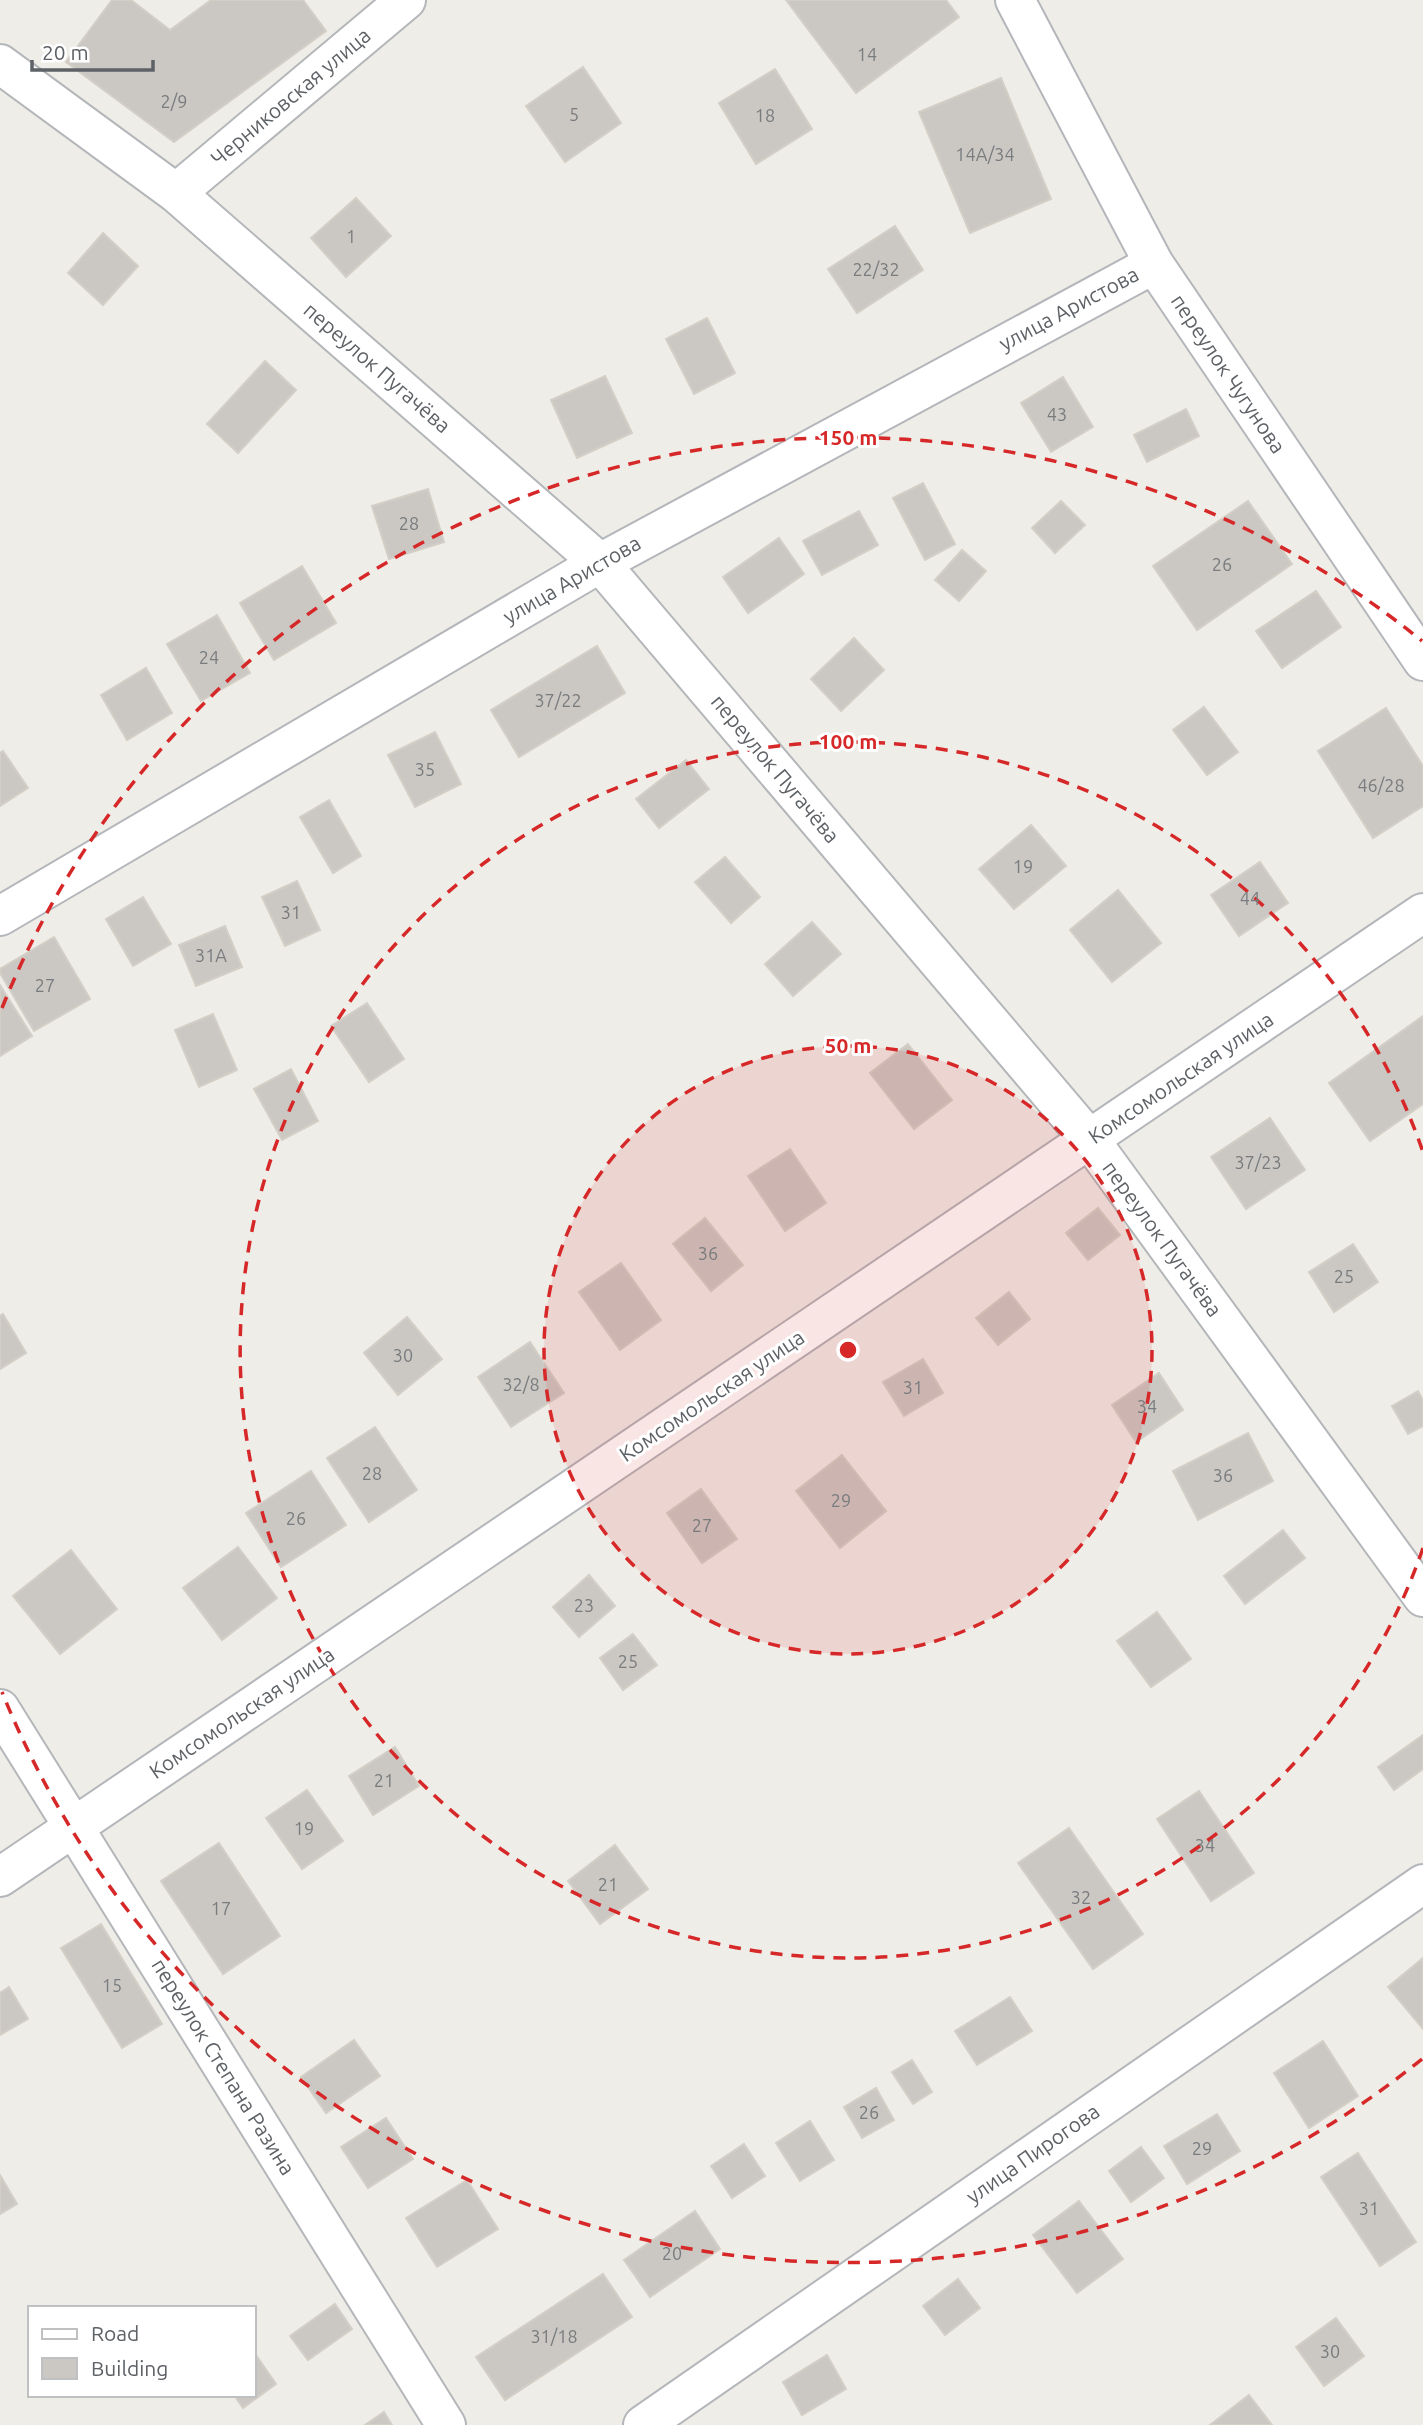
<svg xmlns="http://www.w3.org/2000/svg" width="1423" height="2425" font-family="Ubuntu,sans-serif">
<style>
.building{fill:#cbc8c4;stroke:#d3cfc6;stroke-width:2}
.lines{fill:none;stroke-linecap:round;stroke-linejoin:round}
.street-casing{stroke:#b4b7ba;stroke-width:42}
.secondary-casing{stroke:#b3b6ba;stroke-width:42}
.street{stroke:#fff;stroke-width:38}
.secondary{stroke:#fff;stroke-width:38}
.ring{fill:none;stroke:#d62828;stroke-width:3.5;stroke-dasharray:12 9}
.labels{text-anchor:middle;stroke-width:6;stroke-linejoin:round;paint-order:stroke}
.number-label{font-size:18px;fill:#797c7e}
.street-label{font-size:21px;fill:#5e6266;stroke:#fff}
.centre{fill:#d62828;stroke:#fff;stroke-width:3.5}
.ring-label{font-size:21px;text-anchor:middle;font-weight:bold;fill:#d62828;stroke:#fff;stroke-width:6;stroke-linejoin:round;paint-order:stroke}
</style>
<rect width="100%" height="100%" fill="#efede7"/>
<!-- building -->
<path class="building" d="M112,0H131L170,30L211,0H303L326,31L174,142L66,62Z
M786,0H946L959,17L856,93Z
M583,67L621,123L565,162L526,106Z
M775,69L812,129L756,164L719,103Z
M1001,78L1051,199L970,233L919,112Z
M356,198L391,236L346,277L311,238Z
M895,226L923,270L857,313L828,269Z
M103,233L138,266L103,305L68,273Z
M707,318L735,373L694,394L666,339Z
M265,361L296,390L238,453L207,424Z
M605,376L632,433L577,458L551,400Z
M1063,377L1093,427L1051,452L1021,403Z
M1186,409L1199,436L1147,462L1134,435Z
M923,483L955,544L925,560L893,498Z
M428,489L444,542L389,559L372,506Z
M1061,501L1085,525L1055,553L1032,528Z
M1248,501L1292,564L1197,630L1153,566Z
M859,511L878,545L822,575L803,541Z
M779,538L804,574L748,613L723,577Z
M962,550L986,571L959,601L935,580Z
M302,566L336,623L274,660L240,603Z
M1316,591L1341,627L1282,668L1256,631Z
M217,615L250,673L201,701L167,644Z
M854,638L884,670L841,711L811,679Z
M597,646L625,693L519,757L491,710Z
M146,668L172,713L127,740L101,695Z
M1204,707L1238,752L1207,775L1173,730Z
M1386,708L1423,766V806L1373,838L1318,751Z
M435,732L461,784L415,807L388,755Z
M3,751L28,788L0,806V753Z
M686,760L709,789L659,828L636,799Z
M329,800L361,856L333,873L300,817Z
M1031,825L1066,866L1014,909L979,869Z
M725,857L760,897L731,923L695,882Z
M1260,862L1288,903L1239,936L1211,895Z
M297,881L320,930L285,946L262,897Z
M1118,890L1161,943L1112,982L1070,930Z
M143,897L171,944L133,966L106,919Z
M812,922L841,954L793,996L765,964Z
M225,926L242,967L196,986L179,945Z
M54,937L90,999L34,1031L0,973V969Z
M0,985L32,1036L0,1056Z
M367,1003L404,1059L369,1082L331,1026Z
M213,1014L237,1070L199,1087L175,1030Z
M1423,1016V1104L1370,1141L1329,1083Z
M908,1044L952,1100L914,1129L870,1073Z
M291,1069L318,1121L282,1140L254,1089Z
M1270,1118L1305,1170L1246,1209L1211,1157Z
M790,1149L826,1203L785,1231L748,1176Z
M1098,1208L1120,1235L1088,1260L1066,1233Z
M705,1218L743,1265L711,1291L673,1244Z
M1353,1244L1378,1282L1334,1312L1309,1272Z
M621,1263L661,1320L620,1350L579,1292Z
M1009,1292L1030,1319L998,1345L976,1318Z
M3,1314L26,1353L0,1369V1316Z
M407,1317L442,1359L398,1395L364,1353Z
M530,1342L564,1393L511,1427L478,1377Z
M923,1359L943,1393L904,1416L883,1382Z
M1159,1373L1183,1410L1136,1442L1112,1405Z
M1418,1391L1423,1400V1426L1408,1434L1392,1406Z
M375,1427L417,1490L369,1522L327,1458Z
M1248,1433L1273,1481L1198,1520L1173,1471Z
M842,1455L886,1511L840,1548L796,1491Z
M311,1471L346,1525L281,1567L246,1513Z
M701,1489L737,1539L702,1563L667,1513Z
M1283,1530L1305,1558L1245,1604L1224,1576Z
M238,1547L277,1598L222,1640L183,1588Z
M71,1550L117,1609L60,1654L13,1596Z
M589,1575L615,1606L579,1637L553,1607Z
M1157,1612L1191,1659L1151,1687L1117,1641Z
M633,1634L657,1665L623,1690L600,1658Z
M1423,1735V1769L1394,1790L1378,1767Z
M395,1747L419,1786L373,1815L349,1776Z
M307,1790L343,1841L302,1869L266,1818Z
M1199,1791L1254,1873L1211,1901L1157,1819Z
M1069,1828L1143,1934L1093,1969L1018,1863Z
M219,1843L280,1936L223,1974L161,1881Z
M615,1845L648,1889L600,1924L568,1881Z
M101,1924L162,2024L122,2048L61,1948Z
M1423,1958V2029L1388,1987Z
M9,1987L28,2019L0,2035V1993Z
M1010,1997L1032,2031L977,2065L955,2031Z
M354,2040L380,2076L326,2113L301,2077Z
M1323,2041L1358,2096L1309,2128L1274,2073Z
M912,2060L932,2092L913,2104L892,2072Z
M876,2088L894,2120L862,2138L844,2107Z
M1217,2114L1240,2151L1187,2184L1164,2146Z
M386,2118L413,2159L368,2188L341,2147Z
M810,2121L834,2160L800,2181L776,2143Z
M744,2144L765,2176L732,2198L711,2166Z
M1141,2147L1164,2178L1131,2202L1109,2171Z
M1358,2153L1416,2242L1380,2266L1321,2177Z
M0,2175L17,2204L0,2214Z
M467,2180L498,2229L437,2267L406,2218Z
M1079,2201L1123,2259L1077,2293L1033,2235Z
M695,2211L720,2249L650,2297L624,2260Z
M603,2274L632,2317L505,2400L476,2357Z
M958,2279L980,2308L945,2335L923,2306Z
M335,2304L352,2329L308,2360L290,2336Z
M1336,2318L1364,2356L1324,2386L1296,2347Z
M254,2352L276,2384L243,2408L234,2395H254Z
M827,2355L846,2389L802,2415L783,2382Z
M1249,2395L1272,2425H1210Z
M384,2412L392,2425H365Z"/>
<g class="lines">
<defs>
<path id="street" d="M0,64L176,193L600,563L1090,1140L1423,1597
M176,193L406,0
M0,1709L446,2425"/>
<path id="secondary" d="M1015,0L1154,264L1423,661
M0,916L600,563L1154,264
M0,1877L1423,913
M643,2425L1423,1884"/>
</defs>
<!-- street casing -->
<use href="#street" class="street-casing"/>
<!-- secondary casing -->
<use href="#secondary" class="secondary-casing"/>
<!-- street -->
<use href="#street" class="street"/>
<!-- secondary -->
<use href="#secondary" class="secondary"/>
</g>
<!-- distance rings -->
<circle cx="848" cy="1350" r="304" fill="#d62828" fill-opacity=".12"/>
<g class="ring">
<circle cx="848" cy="1350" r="304"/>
<path d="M1423 1548A608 608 0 1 1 1423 1152"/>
<path d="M1422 2059A912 912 0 0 1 2 1692M2 1008A912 912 0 0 1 1422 641"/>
</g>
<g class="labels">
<!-- number labels -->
<g class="number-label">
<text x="867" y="61">14</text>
<text x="174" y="108">2/9</text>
<text x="574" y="121">5</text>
<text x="765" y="122">18</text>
<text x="985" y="161">14А/34</text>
<text x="351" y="243">1</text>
<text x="876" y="276">22/32</text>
<text x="1057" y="421">43</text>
<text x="409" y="530">28</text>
<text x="1222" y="571">26</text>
<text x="209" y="664">24</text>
<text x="558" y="707">37/22</text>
<text x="425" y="776">35</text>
<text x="1381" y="792">46/28</text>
<text x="1023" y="873">19</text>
<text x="1250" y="905">44</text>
<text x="291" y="919">31</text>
<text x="211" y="962">31А</text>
<text x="45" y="992">27</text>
<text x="1258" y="1169">37/23</text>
<text x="708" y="1260">36</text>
<text x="1344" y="1283">25</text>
<text x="403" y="1362">30</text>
<text x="521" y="1391">32/8</text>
<text x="913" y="1394">31</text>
<text x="1147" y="1413">34</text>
<text x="372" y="1480">28</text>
<text x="1223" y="1482">36</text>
<text x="841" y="1507">29</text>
<text x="296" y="1525">26</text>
<text x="702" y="1532">27</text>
<text x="584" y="1612">23</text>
<text x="628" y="1668">25</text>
<text x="384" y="1787">21</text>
<text x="304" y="1835">19</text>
<text x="1205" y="1852">34</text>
<text x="608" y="1891">21</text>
<text x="1081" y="1904">32</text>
<text x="221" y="1915">17</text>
<text x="112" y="1992">15</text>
<text x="869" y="2119">26</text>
<text x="1202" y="2155">29</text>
<text x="1369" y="2215">31</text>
<text x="672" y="2260">20</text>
<text x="554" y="2343">31/18</text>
<text x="1330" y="2358">30</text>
</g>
<!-- street labels -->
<g class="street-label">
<text transform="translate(291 97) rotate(-40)" y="7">Черниковская улица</text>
<text transform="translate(1069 309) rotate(-28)" y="7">улица Аристова</text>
<text transform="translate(377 368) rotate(41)" y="7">переулок Пугачёва</text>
<text transform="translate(1228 374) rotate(56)" y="7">переулок Чугунова</text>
<text transform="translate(572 580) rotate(-30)" y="7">улица Аристова</text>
<text transform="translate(775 769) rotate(50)" y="7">переулок Пугачёва</text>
<text transform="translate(1181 1078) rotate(-34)" y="7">Комсомольская улица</text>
<text transform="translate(1162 1239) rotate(54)" y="7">переулок Пугачёва</text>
<text transform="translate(712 1396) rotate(-34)" y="7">Комсомольская улица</text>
<text transform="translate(242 1713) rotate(-34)" y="7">Комсомольская улица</text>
<text transform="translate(223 2067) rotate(58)" y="7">переулок Степана Разина</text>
<text transform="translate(1033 2154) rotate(-35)" y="7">улица Пирогова</text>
</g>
</g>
<circle cx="848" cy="1350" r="10" class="centre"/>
<g class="ring-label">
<text x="848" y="445">150 m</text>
<text x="848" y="749">100 m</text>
<text x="848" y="1053">50 m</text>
</g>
<!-- legend -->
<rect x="28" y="2306" width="228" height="91" fill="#ffffff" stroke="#bfc0c2" stroke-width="2"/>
<rect x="42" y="2329" width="35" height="10" fill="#ffffff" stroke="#bfc0c2" stroke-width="2"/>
<text x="91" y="2341" font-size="21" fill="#5e6266">Road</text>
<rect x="42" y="2358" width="35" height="21" fill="#cbc8c4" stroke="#bfc0c2" stroke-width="2"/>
<text x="91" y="2376" font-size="21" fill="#5e6266">Building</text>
<!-- scale -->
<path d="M32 60v10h121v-10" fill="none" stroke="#5e6266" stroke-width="3.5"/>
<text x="42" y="60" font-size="21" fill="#5e6266" stroke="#ffffff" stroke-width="5" paint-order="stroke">20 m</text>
</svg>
